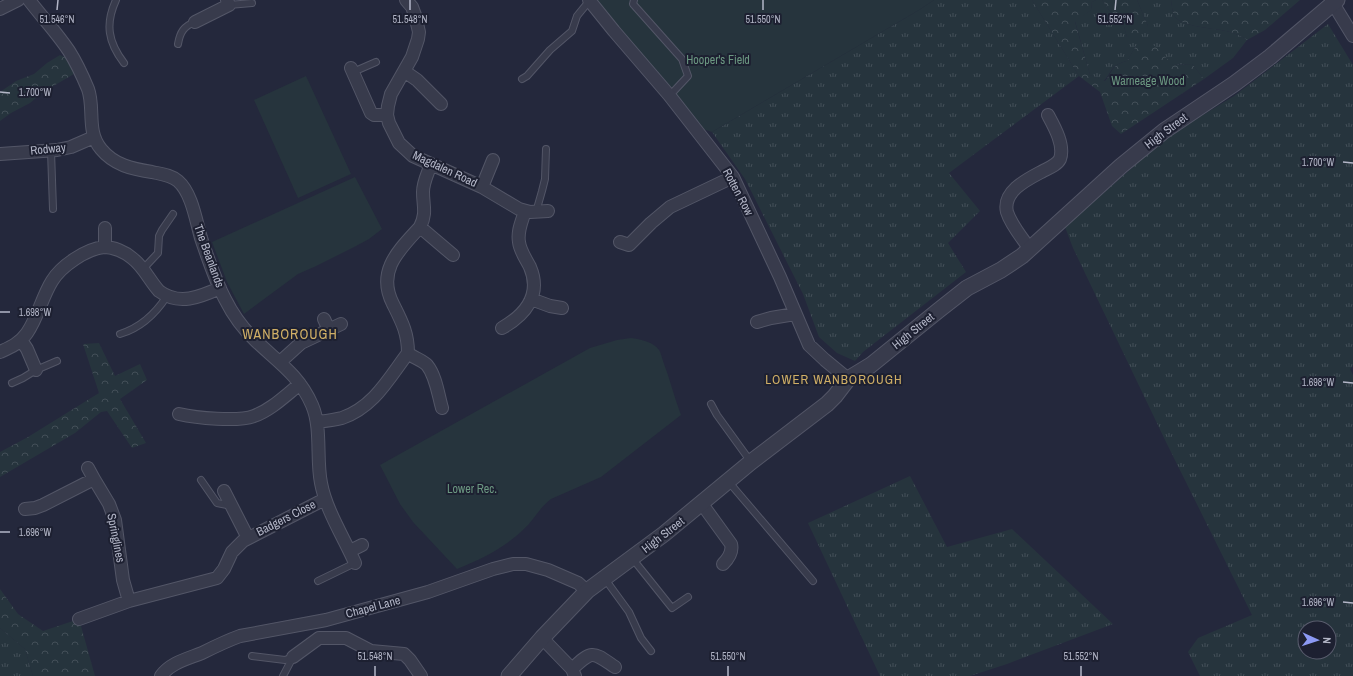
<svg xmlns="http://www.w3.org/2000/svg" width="1353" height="676" font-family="'Archivo Narrow',sans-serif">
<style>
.grass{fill:url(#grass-tufts);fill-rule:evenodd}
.forest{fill:url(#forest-crowns)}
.park{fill:#26343d}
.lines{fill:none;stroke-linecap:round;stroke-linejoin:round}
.service-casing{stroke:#535667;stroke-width:8}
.minor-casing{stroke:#535667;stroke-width:14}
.tertiary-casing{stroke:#535667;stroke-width:17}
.service{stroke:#383b4c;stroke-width:6}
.minor{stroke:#383b4c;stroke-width:12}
.tertiary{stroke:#383b4c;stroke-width:15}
.ticks{fill:none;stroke:#b3b6c7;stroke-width:1.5}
.labels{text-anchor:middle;stroke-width:4;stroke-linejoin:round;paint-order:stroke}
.park-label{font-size:12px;fill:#6b9781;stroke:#1d2031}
.street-label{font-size:12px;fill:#b3b6c7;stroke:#1d2031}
.neighbourhood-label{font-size:13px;letter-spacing:1px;fill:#d0af66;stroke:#1d2031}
.quarter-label{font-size:14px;letter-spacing:1px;fill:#d0af66;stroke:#1d2031}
.ticks-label{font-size:10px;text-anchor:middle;fill:#b3b6c7;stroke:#1d2031;stroke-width:4;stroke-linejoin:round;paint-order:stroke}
</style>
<defs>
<pattern id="grass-tufts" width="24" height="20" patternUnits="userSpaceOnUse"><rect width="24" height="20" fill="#26343d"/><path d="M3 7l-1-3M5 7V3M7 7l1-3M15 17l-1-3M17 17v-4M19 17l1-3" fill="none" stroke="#434f58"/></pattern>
<pattern id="forest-crowns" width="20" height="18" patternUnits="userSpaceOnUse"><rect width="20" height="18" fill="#26343d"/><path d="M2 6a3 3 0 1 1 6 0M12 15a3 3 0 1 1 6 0" fill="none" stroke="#434f58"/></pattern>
</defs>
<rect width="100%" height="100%" fill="#24283c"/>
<!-- grass -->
<path class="grass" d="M934,0H1032L1079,76L949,173L980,211L948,243L966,272L863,352L855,361L837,353L819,337L803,294L745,179L712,132L919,10Z
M1096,0H1102L1109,10L1123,23L1127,37L1148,26L1137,0H1171C1172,5 1172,14 1176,18C1186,28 1217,28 1230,32C1236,34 1242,36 1247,40L1233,58L1204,79L1192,64L1173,65L1136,46L1127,61C1111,65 1113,70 1104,81L1090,75L1075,21L1091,10L1092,2Z
M1328,24L1353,65V366L1350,369L1353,375V676H1200L1188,652L1198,638L1252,615L1166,442L1073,248L1065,227L1167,137L1234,96ZM1305,628H1329V652H1305Z
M910,476L947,547L1012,529L1113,624L1007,664L970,676H880L808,523Z
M0,628L25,649L33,676H0Z"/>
<!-- forest -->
<path class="forest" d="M1032,0H1096L1092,2L1091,10L1075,22L1090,75L1105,81C1114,70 1111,65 1127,61L1136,46L1146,43L1155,46L1173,65L1192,64L1204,79L1121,134L1112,126L1100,92L1079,76Z
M1102,0H1137L1148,26L1145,31L1127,37L1123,23L1109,10Z
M1171,0H1300L1265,30L1247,40C1242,36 1236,34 1230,32C1217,28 1186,28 1176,18C1172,14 1172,5 1171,0Z
M60,55L67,58L74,74L43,92L30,103L11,113L0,121V92L16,81L34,74L47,63Z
M99,343L115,376L140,364L147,380L120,399L146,443L132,448L107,411L101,412L75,433L0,477V452L28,437L99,393L83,344Z
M0,589L18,614L43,631L79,619L95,676H33L25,649L0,628Z"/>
<!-- park -->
<path class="park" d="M589,0H934L919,10L712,132L694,126Z
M306,76L351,174L298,198L254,100Z
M355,177L382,229L369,239L356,246L314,267L298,274L244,314L227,282L212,242Z
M631,338C640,339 654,342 659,350C661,353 662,358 663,361C670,379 674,397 681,415L601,477L551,499C540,507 534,520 524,529C503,549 483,558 457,569L413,522L400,504L380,465L590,348L617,340Z"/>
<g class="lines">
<defs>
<path id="service" d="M116,0C105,24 108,42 124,63
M634,0L633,4L682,59L688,76L674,91L669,95
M229,5L252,3
M178,44C180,32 184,26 195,22
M353,72L376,62
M522,79L527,76L550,50L572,31L577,16L590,0
M51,151L53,209
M536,212L542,191L545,179L546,149
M143,269L158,253L159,236L162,230L173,214
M120,334C140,328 156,313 167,296
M12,383L23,378L36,370L57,361
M711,404L717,415L751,462
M201,480L217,503L227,505L231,504
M728,481L813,581
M632,558L672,608L688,597
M605,579L629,612L641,638L651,651
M318,581L355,563
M252,656L285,660L293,657
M283,676L293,657"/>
<path id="minor" d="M29,0C42,17 57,33 69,51C76,62 83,77 88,89C95,108 86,131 101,149C114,165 132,169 152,172C161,174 171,175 178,181C192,193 196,221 201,238C208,259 215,280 225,299C233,315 243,329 256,341C278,362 299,375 312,405C322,428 316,459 321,483C326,510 344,538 355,563
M406,0L412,7L415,15L419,32L418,39L412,57L391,94L388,106L387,115L389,123L399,143L413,156L482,187L519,209L530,212L548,211
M589,0L614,31L669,95L733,177L780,277L809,345L825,360L848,379
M1331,0L1353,36
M0,9L18,0
M195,22L229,5L227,0
M351,68L371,113L374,115H387
M404,71L417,80L441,104
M0,154L57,150L71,147L94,137
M431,164C428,173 423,182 423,192C423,206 427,213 420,227C399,250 376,271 393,304C402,322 408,333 408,353C414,358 422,360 427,365C436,376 438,394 442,408
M482,187L493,160
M420,227L453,255
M105,228V247
M620,242L629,245L651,223L670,207L733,177
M1030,249C1022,238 1011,225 1007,212C1002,191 1028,179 1043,171C1049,168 1057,165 1060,159C1065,145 1054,126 1048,115
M531,299L550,306L562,308
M324,319L329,330
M757,322L771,318L795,314
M502,328C525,315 542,295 530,267C526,259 520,251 519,242C517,231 522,221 525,211
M21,340L27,349L36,370
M0,352C11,347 20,343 27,333C38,317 42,297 52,281C61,266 86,249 104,247C114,247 125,252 132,258C144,267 149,280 159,291C179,306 200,297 220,288
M280,362L301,343L341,324
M179,414C196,418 238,422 254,416C271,410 286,395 300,384
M317,422C325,421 334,420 342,418C374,407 389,378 408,353
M88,468L94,479
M224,491L248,538
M702,504L731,544C733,552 729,558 723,564
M25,509L35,508L43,505L94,479L109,504L115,520L123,580L129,601L217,578L224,569L232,552L243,541L325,499
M350,551L362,545
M79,619L129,601
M542,638L572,669L575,676
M293,657L319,638H346L371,651L404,654L410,660L421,676
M572,669C593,649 593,652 615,667
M161,676C170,663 187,659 202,653C214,647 226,641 240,636L326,620L428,592L493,569L513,564H526L548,570L578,583L587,591"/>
<path id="tertiary" d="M509,676L542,638L587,591L664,534L751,462L827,404L835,396L848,379L871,365L939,310L967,288L1001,270L1022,256L1121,166L1164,131L1234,84L1270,57L1337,0"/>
</defs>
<!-- service casing -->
<use href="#service" class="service-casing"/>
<!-- minor casing -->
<use href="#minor" class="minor-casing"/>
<!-- tertiary casing -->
<use href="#tertiary" class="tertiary-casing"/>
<!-- service -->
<use href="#service" class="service"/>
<!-- minor -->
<use href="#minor" class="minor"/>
<!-- tertiary -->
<use href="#tertiary" class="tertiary"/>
</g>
<!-- ticks -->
<path class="ticks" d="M57,10L58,0M410,10V0M763,10V0M1115,10L1116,0M0,92L10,93M1343,162L1353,163M0,312H10M1343,382L1353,383M0,532H10M1343,602L1353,603M375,676V666M728,676V666M1081,676V666"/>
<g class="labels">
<!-- park labels -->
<g class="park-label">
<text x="718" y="64">Hooper's Field</text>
<text x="1148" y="85">Warneage Wood</text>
<text x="472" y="493">Lower Rec.</text>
</g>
<!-- street labels -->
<g class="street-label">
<text transform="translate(1166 131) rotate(-37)" y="4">High Street</text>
<text transform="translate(48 149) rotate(-6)" y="4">Rodway</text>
<text transform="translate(445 169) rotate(25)" y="4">Magdalen Road</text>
<text transform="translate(738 192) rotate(62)" y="4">Rotten Row</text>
<text transform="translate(209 256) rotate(70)" y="4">The Beanlands</text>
<text transform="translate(913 331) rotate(-39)" y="4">High Street</text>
<text transform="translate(286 518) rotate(-27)" y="4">Badgers Close</text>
<text transform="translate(663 535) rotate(-38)" y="4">High Street</text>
<text transform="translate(116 538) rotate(79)" y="4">Springlines</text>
<text transform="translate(373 607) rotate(-15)" y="4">Chapel Lane</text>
</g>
<!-- neighbourhood labels -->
<g class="neighbourhood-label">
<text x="834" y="384">LOWER WANBOROUGH</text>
</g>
<!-- quarter labels -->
<g class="quarter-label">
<text x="290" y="339">WANBOROUGH</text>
</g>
</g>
<g class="ticks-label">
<text x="57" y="23">51.546°N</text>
<text x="410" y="23">51.548°N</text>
<text x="763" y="23">51.550°N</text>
<text x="1115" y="23">51.552°N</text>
<text x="35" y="96">1.700°W</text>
<text x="1318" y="166">1.700°W</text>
<text x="35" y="316">1.698°W</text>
<text x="1318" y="386">1.698°W</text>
<text x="35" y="536">1.696°W</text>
<text x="1318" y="606">1.696°W</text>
<text x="375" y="660">51.548°N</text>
<text x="728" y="660">51.550°N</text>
<text x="1081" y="660">51.552°N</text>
</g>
<!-- north arrow -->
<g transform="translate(1317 640) rotate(93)"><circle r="19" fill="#1d2031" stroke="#595c6d"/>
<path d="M0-3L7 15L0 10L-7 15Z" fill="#8c99f4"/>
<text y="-6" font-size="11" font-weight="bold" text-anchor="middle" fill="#b3b6c7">N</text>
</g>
</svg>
